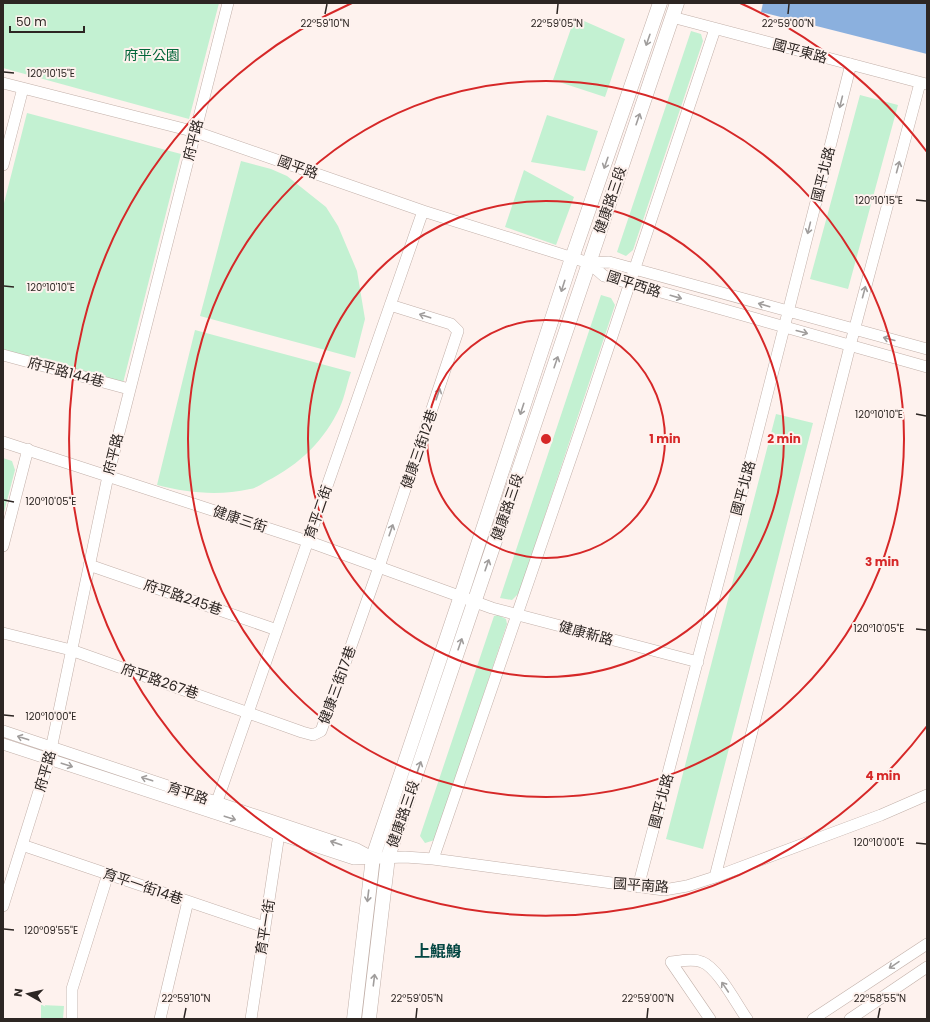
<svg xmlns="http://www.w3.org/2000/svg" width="930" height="1022" font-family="Poppins,'Noto Sans TC',sans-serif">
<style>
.green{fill:#c3f1d2}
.water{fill:#8bb0de}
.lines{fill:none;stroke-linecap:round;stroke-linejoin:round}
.minor-casing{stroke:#c2b0a9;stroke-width:12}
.tertiary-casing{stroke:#c2b0a9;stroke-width:15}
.minor{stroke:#fff;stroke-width:11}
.tertiary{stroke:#fff;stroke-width:14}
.oneway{stroke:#a09d9c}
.ticks{fill:none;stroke:#2d2623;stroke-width:1.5}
.ring{fill:none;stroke:#d62828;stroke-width:2}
.labels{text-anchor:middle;stroke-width:4;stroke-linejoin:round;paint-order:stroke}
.street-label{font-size:14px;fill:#2d2623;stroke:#fef2ee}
.park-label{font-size:14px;fill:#026639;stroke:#fef2ee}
.quarter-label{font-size:16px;font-weight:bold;fill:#054743;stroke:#fef2ee}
.ticks-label{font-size:10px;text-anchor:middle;fill:#2d2623;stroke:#fef2ee;stroke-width:4;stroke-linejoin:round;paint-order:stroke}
.centre{fill:#d62828;stroke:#fef2ee;stroke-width:2}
.ring-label{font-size:12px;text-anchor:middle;font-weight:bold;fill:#d62828;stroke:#fef2ee;stroke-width:4;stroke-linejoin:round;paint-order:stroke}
</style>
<rect width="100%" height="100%" fill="#fef2ee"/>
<!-- green -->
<path class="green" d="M3,3H219L189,119L3,68Z
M575,17L625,39L605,97L553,80Z
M691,31L701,34L703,41L633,250L626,256L617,252Z
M860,95L898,105L848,289L810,279Z
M27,113L181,154L122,387L3,356V207Z
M547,115L598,131L585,171L531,162Z
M241,161L271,169L287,176L326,207L338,226L357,271L365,319L355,358L200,316Z
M524,170L574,197L556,245L505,227Z
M601,295L611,298L615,305L519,593L512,600L500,598Z
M195,330L351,372C347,383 345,396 340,407C325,440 299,465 267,481C262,484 256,488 250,489C219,496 188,493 157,485Z
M776,414L813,423L703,849L666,839Z
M3,458L12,461L15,470L3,516Z
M498,615L506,619L507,624L435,840L425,843L420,836L494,616Z
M41,1005L64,1006L63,1019H41Z"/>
<!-- water -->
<path class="water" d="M763,3H927V54L761,12Z"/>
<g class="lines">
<defs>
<path id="minor" d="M672,17L926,84
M3,83L196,132L423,211L589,263L604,276L927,367
M3,165L23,88
M589,263L609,262L927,349
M3,355L129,389
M3,442L307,541L492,608L698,662
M3,546L28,449
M89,565L277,630
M3,633L71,650L302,732L313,735L321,731L379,567L458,331L451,324L390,305
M3,731L357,849L372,857
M3,744L354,859L405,857L433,859L664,890L687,886L715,877L881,815L927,795
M213,813L423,211
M22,845L264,927
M433,859L587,411L715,29
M715,877L850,346L920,83
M638,887L752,454L851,64
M3,906L49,759L108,476L228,3
M72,1019V989L108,874
M160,1019L188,901
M251,1019L279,834
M710,1019L671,962C681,961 693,958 702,962C718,968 737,1005 747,1019
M813,1019L927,944
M850,1019L927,967"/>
<path id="tertiary" d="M354,1019L373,857L465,584L572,258L660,3
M369,1019L388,857L677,3"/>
</defs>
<!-- minor casing -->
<use href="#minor" class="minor-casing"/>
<!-- tertiary casing -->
<use href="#tertiary" class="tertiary-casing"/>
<!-- minor -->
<use href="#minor" class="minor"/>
<!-- tertiary -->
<use href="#tertiary" class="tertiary"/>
</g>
<!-- one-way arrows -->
<defs><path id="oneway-shaft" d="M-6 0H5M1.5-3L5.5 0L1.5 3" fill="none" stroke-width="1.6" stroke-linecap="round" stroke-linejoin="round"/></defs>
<g class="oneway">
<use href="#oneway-shaft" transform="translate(648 40) rotate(109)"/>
<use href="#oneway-shaft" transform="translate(841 102) rotate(104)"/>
<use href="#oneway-shaft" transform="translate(638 119) rotate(-71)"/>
<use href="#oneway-shaft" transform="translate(606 163) rotate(109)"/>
<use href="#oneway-shaft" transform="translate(898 167) rotate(-75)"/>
<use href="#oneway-shaft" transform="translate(809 228) rotate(104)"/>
<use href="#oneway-shaft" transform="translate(563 286) rotate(108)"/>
<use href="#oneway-shaft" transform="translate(864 292) rotate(-75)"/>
<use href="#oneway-shaft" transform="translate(676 297) rotate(16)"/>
<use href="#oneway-shaft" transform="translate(764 305) rotate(-164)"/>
<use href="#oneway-shaft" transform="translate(425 316) rotate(-162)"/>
<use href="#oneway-shaft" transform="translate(802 332) rotate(15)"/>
<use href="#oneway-shaft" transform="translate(889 339) rotate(-165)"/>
<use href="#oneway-shaft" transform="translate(556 362) rotate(-71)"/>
<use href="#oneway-shaft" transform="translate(438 394) rotate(-71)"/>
<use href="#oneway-shaft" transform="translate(522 409) rotate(108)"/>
<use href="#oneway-shaft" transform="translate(391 530) rotate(-71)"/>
<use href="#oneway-shaft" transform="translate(487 565) rotate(-71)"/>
<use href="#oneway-shaft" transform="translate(460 644) rotate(-71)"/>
<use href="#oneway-shaft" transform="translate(23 738) rotate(-162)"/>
<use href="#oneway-shaft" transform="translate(67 765) rotate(18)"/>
<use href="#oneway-shaft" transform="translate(419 767) rotate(-71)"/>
<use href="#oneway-shaft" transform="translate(147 779) rotate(-162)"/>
<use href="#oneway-shaft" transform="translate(230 818) rotate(18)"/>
<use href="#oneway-shaft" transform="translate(336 843) rotate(-161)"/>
<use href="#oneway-shaft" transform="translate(368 896) rotate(97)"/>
<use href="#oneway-shaft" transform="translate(894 965) rotate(146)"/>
<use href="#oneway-shaft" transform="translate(374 980) rotate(-83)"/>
<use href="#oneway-shaft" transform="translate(725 987) rotate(-124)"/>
</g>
<!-- ticks -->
<path class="ticks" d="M325,14L327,4M557,14L558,4M788,14L789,4M4,72L14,73M916,200L926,201M4,286L14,287M916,414L926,416M4,500L14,502M916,629L926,630M4,715L14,716M916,843L926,844M4,929L14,930M184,1018L186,1008M416,1018L417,1008M647,1018L648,1008M878,1018L880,1008"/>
<!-- distance rings -->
<g class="ring">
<circle cx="546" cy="439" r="119"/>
<circle cx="546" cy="439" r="238"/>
<circle cx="546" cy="439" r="358"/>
<path d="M927 726A477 477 0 1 1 352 3M740 3A477 477 0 0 1 927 152"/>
</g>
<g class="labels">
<!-- street labels -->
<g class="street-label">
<text transform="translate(800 51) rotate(15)" y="5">國平東路</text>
<text transform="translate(193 140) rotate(-76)" y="5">府平路</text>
<text transform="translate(298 167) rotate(20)" y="5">國平路</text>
<text transform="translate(823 174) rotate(-76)" y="5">國平北路</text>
<text transform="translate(610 200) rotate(-71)" y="5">健康路三段</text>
<text transform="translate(634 284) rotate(18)" y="5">國平西路</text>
<text transform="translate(66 372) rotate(15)" y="5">府平路144巷</text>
<text transform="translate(419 449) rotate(-71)" y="5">健康三街12巷</text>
<text transform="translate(113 454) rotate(-76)" y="5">府平路</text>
<text transform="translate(743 488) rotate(-75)" y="5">國平北路</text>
<text transform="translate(507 507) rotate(-71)" y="5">健康路三段</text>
<text transform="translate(318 512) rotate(-71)" y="5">育平二街</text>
<text transform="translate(240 519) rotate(18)" y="5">健康三街</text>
<text transform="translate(183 597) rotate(19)" y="5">府平路245巷</text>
<text transform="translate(586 633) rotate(15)" y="5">健康新路</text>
<text transform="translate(160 681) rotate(19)" y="5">府平路267巷</text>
<text transform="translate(337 685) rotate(-70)" y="5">健康三街17巷</text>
<text transform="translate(45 771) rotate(-74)" y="5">府平路</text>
<text transform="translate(188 793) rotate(18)" y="5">育平路</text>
<text transform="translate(661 801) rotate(-75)" y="5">國平北路</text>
<text transform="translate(403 814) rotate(-71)" y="5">健康路三段</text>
<text transform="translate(641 885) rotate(4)" y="5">國平南路</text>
<text transform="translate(143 886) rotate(19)" y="5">育平一街14巷</text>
<text transform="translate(265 927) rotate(-81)" y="5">育平一街</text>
</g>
<!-- park labels -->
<g class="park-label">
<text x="152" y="60">府平公園</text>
</g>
<!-- quarter labels -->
<g class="quarter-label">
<text x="438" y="957">上鯤鯓</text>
</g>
</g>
<g class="ticks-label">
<text x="325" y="27">22°59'10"N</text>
<text x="557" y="27">22°59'05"N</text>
<text x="788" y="27">22°59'00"N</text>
<text x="51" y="77">120°10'15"E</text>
<text x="879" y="204">120°10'15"E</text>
<text x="51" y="291">120°10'10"E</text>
<text x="879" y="418">120°10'10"E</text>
<text x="51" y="505">120°10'05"E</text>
<text x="879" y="632">120°10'05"E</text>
<text x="51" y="720">120°10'00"E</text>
<text x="879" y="846">120°10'00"E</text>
<text x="51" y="934">120°09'55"E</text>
<text x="186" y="1002">22°59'10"N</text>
<text x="417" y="1002">22°59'05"N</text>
<text x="648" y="1002">22°59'00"N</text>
<text x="880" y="1002">22°58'55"N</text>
</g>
<circle cx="546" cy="439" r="6" class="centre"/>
<g class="ring-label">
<text x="665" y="443">1 min</text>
<text x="784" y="443">2 min</text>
<text x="882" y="566">3 min</text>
<text x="883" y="780">4 min</text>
</g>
<!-- border -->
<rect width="930" height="1022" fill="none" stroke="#2d2623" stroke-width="8"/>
<!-- north arrow -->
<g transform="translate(28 994) rotate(278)" stroke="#fef2ee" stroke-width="3" paint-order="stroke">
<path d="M0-3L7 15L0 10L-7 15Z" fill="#2d2623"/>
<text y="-6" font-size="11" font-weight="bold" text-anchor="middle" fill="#2d2623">N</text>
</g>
<!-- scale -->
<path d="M10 26v6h74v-6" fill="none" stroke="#2d2623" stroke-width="2"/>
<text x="16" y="26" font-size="12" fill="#2d2623" stroke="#fef2ee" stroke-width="3" paint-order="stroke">50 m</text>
</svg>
